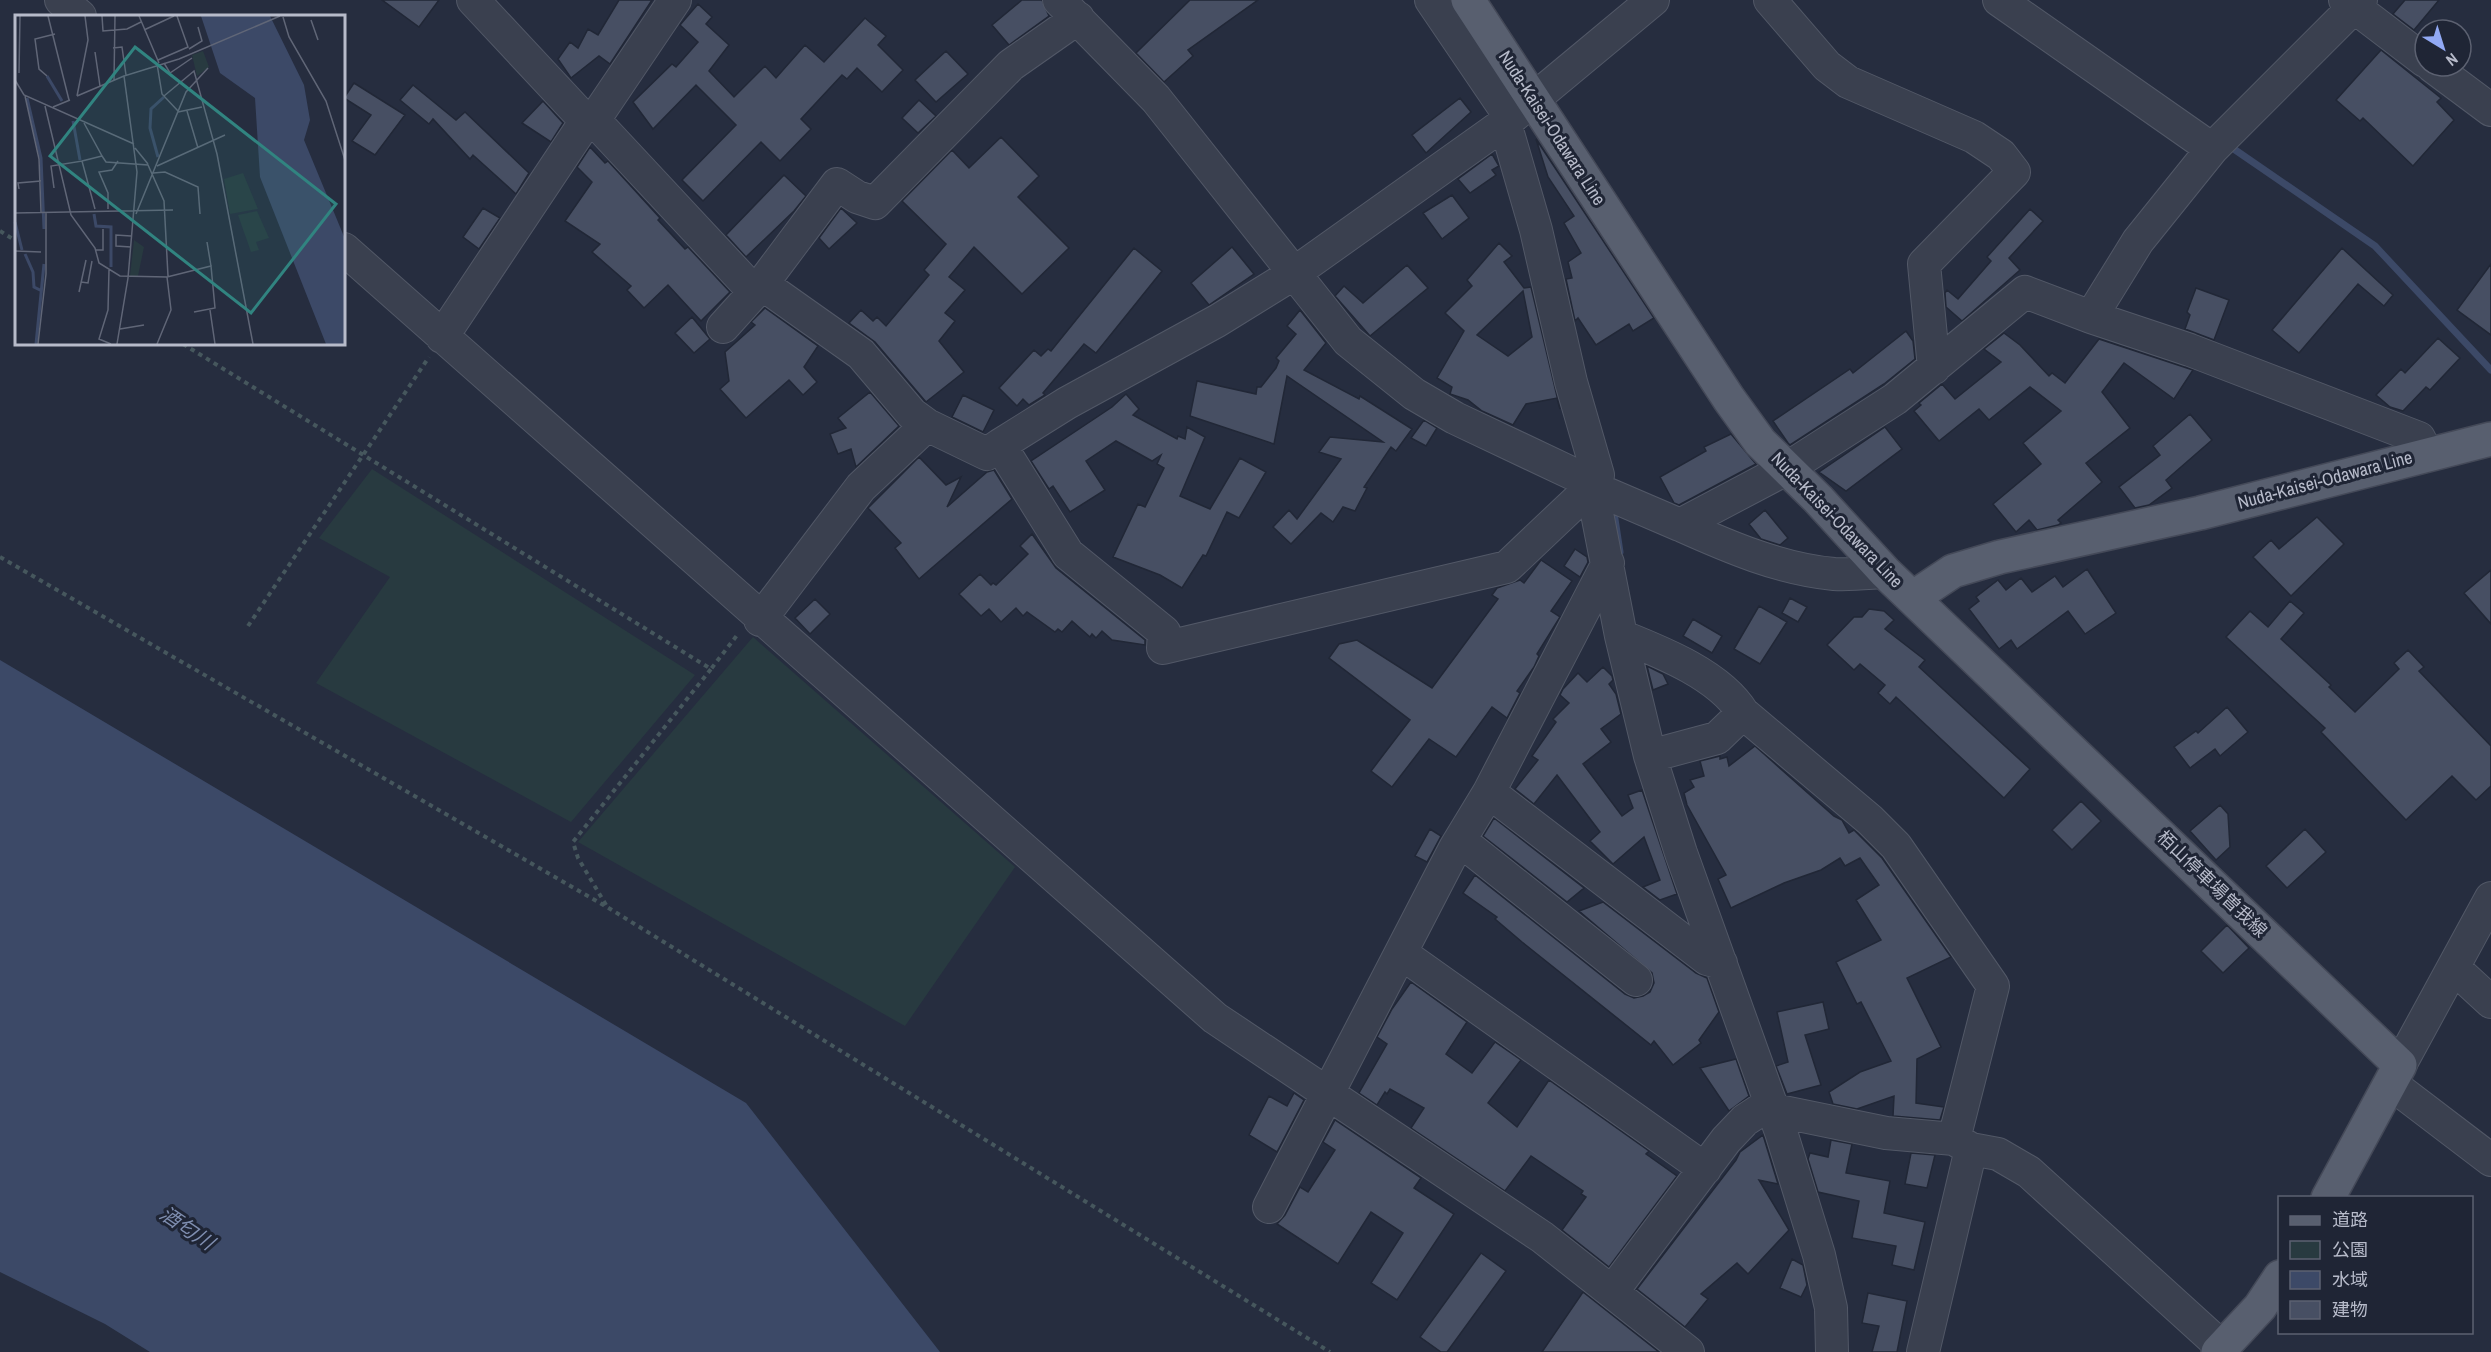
<svg xmlns="http://www.w3.org/2000/svg" width="2491" height="1352" font-family="'Archivo Narrow','Noto Sans JP',sans-serif">
<style>
.green{fill:#283a40}
.water{fill:#3c4967}
.lines{fill:none;stroke-linecap:round;stroke-linejoin:round}
.stream{stroke:#3c4967;stroke-width:7}
.building{fill:#474f63;stroke:#212736;stroke-width:1.5;fill-rule:evenodd}
.minor-casing{stroke:#525867;stroke-width:34}
.major-casing{stroke:#444958;stroke-width:36}
.path{stroke:#46575d;stroke-width:4;stroke-dasharray:4.5 4.5;stroke-linecap:butt}
.minor{stroke:#3a404f;stroke-width:32}
.major{stroke:#585f6f;stroke-width:33}
.labels{text-anchor:middle;stroke-width:6;stroke-linejoin:round;paint-order:stroke}
.street-label{font-size:18px;fill:#b7bbca;stroke:#1f2535}
.water-label{font-size:20px;font-style:italic;fill:#7f8eb0;stroke:#1f2535}
.inset-river{fill:none;stroke:#3c4967;stroke-width:3}
.inset-road{fill:none;stroke:#606677;stroke-width:1.5}
.view{fill:#318480;fill-opacity:0.15;stroke:#318480;stroke-width:3}
.inset-edge{fill:none;stroke:#b7bbca;stroke-width:3}
</style>
<rect width="100%" height="100%" fill="#262d3f"/>
<!-- green -->
<path class="green" d="M372,469L695,675L571,822L316,683L390,577L319,538Z
M753,637L1015,867L905,1026L578,842Z"/>
<!-- water -->
<path class="water" d="M0,660L746,1103L940,1352H150L105,1324L0,1272Z"/>
<g class="lines">
<!-- stream -->
<path class="stream" d="M2228,145L2375,246L2491,370
M1613,506L1620,552"/>
</g>
<!-- building -->
<path class="building" d="M382,0H439L419,27Z
M619,0H652L610,64L599,56L571,78L558,59L570,42L578,48L588,29L598,35Z
M1022,0H1042L1049,16L1009,45L992,25Z
M1190,0H1258L1188,50L1193,56L1164,82L1136,53Z
M2405,0H2439L2414,30L2393,14Z
M698,4L712,17L706,24L729,45L709,71L734,97L765,66L776,78L805,45L824,62L865,18L886,36L878,45L903,70L882,92L857,68L847,79L842,75L801,119L811,129L780,161L761,142L703,201L682,180L736,125L696,85L653,129L633,102L672,64L676,67L698,42L680,25Z
M2381,50L2441,98L2437,102L2454,120L2413,166L2363,118L2360,121L2336,100Z
M946,51L968,74L936,102L915,80Z
M354,83L405,115L375,155L352,141L371,115L344,98Z
M413,85L456,120L465,112L529,173L516,194L473,155L470,159L433,119L429,124L400,100Z
M1460,98L1471,112L1426,153L1412,135Z
M919,100L936,116L918,133L902,118Z
M543,101L563,123L551,142L522,123Z
M1001,137L1039,176L1018,197L1069,248L1022,294L974,247L949,277L965,290L945,313L955,321L939,341L964,372L926,402L875,342L849,323L861,310L873,321L877,317L886,326L929,275L924,270L946,244L902,201L952,150L969,168Z
M1536,139L1654,318L1633,331L1629,324L1596,345L1578,318L1575,321L1566,279L1572,278L1568,262L1581,253L1564,223L1574,216L1548,177Z
M590,147L605,163L608,161L660,218L658,220L685,249L688,247L730,292L701,321L668,285L644,308L627,290L631,286L592,252L600,244L565,221L592,182L577,167Z
M1492,154L1499,166L1492,170L1496,175L1470,193L1458,179Z
M784,175L806,196L794,211L746,257L726,235Z
M1452,195L1469,218L1442,239L1423,213Z
M483,208L500,218L479,249L463,237Z
M841,208L857,223L829,249L819,238Z
M2030,209L2043,221L2009,258L2020,270L1962,321L1946,307L1945,293L1947,290L1958,299L1991,261L1987,257Z
M1499,243L1512,256L1504,262L1524,288L1531,287L1560,409L1557,398L1526,404L1513,425L1482,411L1468,400L1450,394L1452,387L1437,378L1464,331L1445,313L1472,286L1467,280ZM1523,291L1532,337L1508,356L1477,335Z
M1232,247L1254,274L1209,305L1191,283Z
M1134,248L1162,271L1096,353L1084,344L1043,393L1045,395L1029,405L1023,399L1017,406L999,388L1034,350L1041,356L1048,349L1051,351Z
M2342,248L2393,295L2384,306L2358,284L2299,353L2272,330Z
M2491,264V335L2457,310Z
M1407,265L1428,288L1370,336L1335,296L1344,286L1363,303Z
M2196,288L2229,300L2214,340L2185,329L2190,315L2187,312Z
M765,308L818,346L804,367L817,382L803,395L789,380L746,418L720,389L729,381L725,352L755,325L751,322Z
M1300,310L1326,343L1304,370L1359,399L1360,396L1412,429L1396,451L1391,447L1364,487L1367,488L1355,511L1343,507L1333,522L1321,513L1291,544L1273,527L1289,510L1297,519L1341,459L1319,452L1330,437L1383,442L1287,376L1274,444L1190,416L1197,381L1256,394L1257,387H1261L1276,368L1279,361L1276,358L1296,334L1287,326Z
M692,317L710,339L694,353L675,333Z
M1906,331L1913,341L1915,359L1884,384L1790,445L1788,443L1773,421L1850,369L1853,373Z
M2004,333L2020,345L2049,376L2052,373L2065,383L2099,339L2193,370L2174,399L2124,363L2102,392L2130,428L2086,463L2102,482L2058,520L2061,523L2058,525L2037,530L2029,520L2016,532L1993,504L2041,464L2023,443L2061,411L2030,387L1989,420L1979,409L1939,441L1914,411L1921,405L1919,403L1942,384L1955,399L2001,362L1984,349Z
M2438,338L2460,358L2430,390L2426,387L2403,411L2390,407L2376,395L2401,369L2405,373Z
M870,392L899,426L856,467L851,449L838,454L830,434L846,428L838,418Z
M1126,394L1139,409L1133,415L1177,439L1178,436L1185,439L1187,427L1205,437L1180,496L1210,509L1240,458L1266,472L1239,518L1227,512L1206,556L1203,555L1182,588L1160,575L1113,557L1138,504L1145,507L1164,468L1157,464L1161,455L1152,461L1116,441L1086,461L1105,490L1070,512L1053,486L1049,489L1031,461L1112,407Z
M963,395L994,410L983,432L952,417Z
M2190,414L2212,440L2166,480L2172,488L2149,505L2135,508L2119,487L2160,455L2153,446Z
M1424,420L1437,428L1426,446L1411,438Z
M1885,427L1902,449L1846,491L1819,472Z
M1731,434L1756,464L1679,505L1674,503L1660,477L1706,451L1704,447Z
M919,457L946,485L961,477L947,507L987,472L994,470L1012,499L919,579L895,548L901,543L868,508Z
M1765,510L1788,538L1780,545L1761,539L1749,524Z
M2317,517L2344,544L2291,596L2253,557L2271,540L2279,549Z
M1032,534L1056,568L1145,640V645L1112,640L1102,631L1096,638L1092,634L1090,637L1072,621L1062,632L1058,629L1055,632L1027,612L1023,616L1016,608L1001,622L989,609L981,616L959,594L980,574L991,585L993,583L996,585L1028,554L1020,546Z
M1575,549L1587,557L1588,562L1580,577L1564,566Z
M1541,560L1572,581L1551,611L1560,617L1537,654L1539,656L1534,667L1517,691L1520,693L1507,718L1492,707L1456,757L1429,739L1392,787L1371,771L1410,720L1329,658L1339,644L1357,640L1432,688L1498,599L1492,595L1497,588L1520,580L1524,583Z
M2087,569L2116,613L2085,634L2068,611L2017,649L2011,640L1999,649L1969,609L1979,601L1976,597L1998,580L2006,590L2021,578L2032,592L2055,576L2063,587Z
M2491,570V624L2464,593Z
M1790,598L1807,607L1798,622L1782,613Z
M815,599L830,614L810,634L795,618Z
M2290,601L2304,613L2281,639L2331,685L2329,687L2355,712L2399,669L2394,663L2408,650L2424,667L2419,671L2491,746V786L2476,800L2452,776L2406,820L2321,732L2325,728L2226,637L2250,611L2268,627Z
M1759,606L1787,622L1760,664L1734,649Z
M1869,609L1884,611L1894,620L1885,629L1925,660L1919,667L2030,769L2004,798L1896,697L1890,704L1878,693L1885,685L1860,664L1854,670L1827,645L1854,617H1862Z
M1693,619L1722,636L1712,653L1683,636Z
M1647,666L1663,674L1668,684L1653,690Z
M1603,667L1612,676L1613,680L1609,684L1616,694L1621,714L1601,729L1611,742L1583,764L1622,816L1633,808L1628,795L1642,790L1677,894L1660,900L1643,887L1660,880L1644,837L1613,864L1590,841L1600,832L1557,775L1534,804L1515,789L1538,760L1532,756L1556,722L1553,719L1569,703L1560,695L1563,689L1578,673L1587,682Z
M2227,707L2248,732L2220,756L2215,749L2190,768L2174,747L2196,731L2198,733Z
M1755,746L1834,816L1842,820L1849,833L1854,830L1882,858L1951,957L1907,978L1941,1047L1917,1059L1916,1103L1944,1107L1940,1120L1893,1116L1894,1096L1857,1109L1833,1104L1829,1092L1860,1072L1891,1061L1861,1002L1857,1004L1836,962L1881,940L1856,900L1879,885L1860,858L1845,866L1840,858L1821,870L1784,883L1731,908L1718,879L1726,875L1687,805L1684,793L1694,787L1690,780L1704,776L1700,761L1720,756V759L1727,757L1729,766Z
M2081,801L2101,821L2072,850L2052,830Z
M2220,805L2228,814L2230,847L2216,860L2190,831Z
M1494,818L1584,888L1567,902L1483,836Z
M1430,829L1441,836L1427,862L1415,856Z
M2305,829L2326,852L2287,888L2266,866Z
M1475,875L1625,994L1634,998L1643,996L1650,992L1654,983L1652,973L1579,911L1603,902L1696,973L1707,978L1719,1012L1699,1040L1701,1043L1673,1065L1654,1041L1651,1045L1522,942L1495,919L1497,917L1463,893Z
M2227,925L2249,948L2223,973L2201,951Z
M1411,982L1467,1022L1446,1054L1472,1073L1495,1042L1521,1060L1488,1103L1517,1127L1549,1080L1649,1151L1646,1154L1677,1176L1609,1267L1562,1230L1586,1197L1581,1194L1583,1191L1531,1156L1505,1191L1411,1128L1424,1108L1390,1089L1387,1094L1385,1092L1377,1105L1359,1093L1387,1044L1377,1037L1392,1009Z
M1823,1002L1829,1029L1805,1035L1821,1085L1787,1094L1776,1066L1788,1062L1777,1012Z
M1736,1059L1749,1096L1729,1111L1700,1068Z
M1294,1093L1304,1100L1277,1152L1249,1135L1269,1096L1287,1106Z
M1335,1120L1421,1178L1414,1188L1454,1214L1397,1300L1371,1283L1403,1233L1371,1212L1338,1264L1277,1224L1285,1215L1300,1187L1308,1192L1335,1150L1323,1142Z
M1763,1135L1778,1184L1759,1180L1789,1230L1748,1274L1737,1263L1701,1294L1708,1299L1685,1327L1637,1289L1736,1160L1740,1152Z
M1831,1140L1852,1144L1846,1173L1890,1181L1884,1213L1925,1222L1914,1270L1892,1265L1896,1246L1852,1238L1859,1201L1818,1192L1808,1159L1810,1153L1828,1157Z
M1911,1153L1935,1155L1927,1188L1905,1184Z
M1481,1253L1506,1271L1447,1352H1441L1420,1337Z
M1792,1259L1803,1265L1807,1285L1801,1297L1780,1288Z
M1583,1292L1659,1352H1542Z
M1868,1293L1907,1301L1897,1352H1872L1879,1326L1862,1323Z"/>
<g class="lines">
<defs>
<path id="minor" d="M61,0L80,16
M473,0L586,121
M1059,0L1156,99L1348,341L1414,394L1455,418L1586,480L1596,489L1680,525L1786,469L1895,399L2025,292L2091,317
M1431,0L1507,112L1505,123L1536,230L1571,382L1598,475L1594,498L1621,636L1650,756L1681,853L1781,1132L1819,1255L1831,1308L1832,1352
M1770,0L1827,66L1848,82L1974,137L2001,155L2014,172L1924,264L1934,368
M1999,0L2212,149L2361,0
M2345,0L2425,61
M2432,66L2491,110
M594,120L747,284H762L861,354L912,414L927,425L987,454L1000,445L1068,554L1164,632L1163,648L1507,567L1582,496L1596,489
M2212,149L2138,241L2091,317L2190,350L2419,438L2427,454
M344,249L1215,1018L1542,1237L1688,1352
M723,327L762,284L837,184L857,197L875,203L1011,65L1078,18
M442,337L586,121L594,120L675,0
M1000,445L1067,403L1217,321L1293,274L1505,123L1653,0
M1680,525C1729,547 1780,569 1834,574C1850,575 1868,573 1885,572
M760,620L861,487L927,425
M1621,636C1661,652 1720,675 1743,713
M1650,756L1717,738L1743,713L1870,820L1896,846L1993,986L1954,1139
M1489,792L1707,959L1721,963
M1461,841L1636,980
M1401,953L1705,1169
M2454,968L2491,1002
M2400,1065L2491,898
M2390,1083L2491,1160
M1774,1110L1886,1133L1954,1139L1971,1149L1998,1154L2029,1172L2222,1347
M1269,1207L1455,848L1489,792L1608,563
M1612,1292L1726,1140L1745,1120L1771,1103
M1923,1352L1971,1149"/>
<path id="major" d="M1468,0L1729,399L1760,442L1818,499L1885,572L2400,1065L2328,1198
M1914,597L1953,571L2000,557L2200,513L2491,439
M2218,1352L2260,1307L2280,1277"/>
</defs>
<!-- minor casing -->
<use href="#minor" class="minor-casing"/>
<!-- major casing -->
<use href="#major" class="major-casing"/>
<!-- path -->
<path class="path" d="M0,231L16,241
M183,344L711,669L738,634
M0,557L607,907L1330,1352
M248,626L429,357
M606,905L578,858L573,842L711,669"/>
<!-- minor -->
<use href="#minor" class="minor"/>
<!-- major -->
<use href="#major" class="major"/>
</g>
<g class="labels">
<!-- street labels -->
<g class="street-label">
<text transform="translate(1552 128) rotate(57)" y="6">Nuda-Kaisei-Odawara Line</text>
<text transform="translate(2325 480) rotate(-15)" y="6">Nuda-Kaisei-Odawara Line</text>
<text transform="translate(1837 520) rotate(46)" y="6">Nuda-Kaisei-Odawara Line</text>
<text transform="translate(2212 884) rotate(44)" y="6">栢山停車場曽我線</text>
</g>
<!-- water labels -->
<g class="water-label">
<text transform="translate(187 1228) rotate(34)" y="7">酒匂川</text>
</g>
</g>
<!-- overview -->
<g transform="translate(15 15)">
<rect width="330" height="330" fill="#262d3f"/>
<path d="M188,36L194,52L182,61L177,40ZM228,158L243,194L215,199L209,164ZM242,196L254,223L241,227L244,235L236,237L223,200ZM119,225L129,232L123,261H115Z" fill="#283a40"/>
<path d="M186,1H255L289,70L295,105L289,125L330,224V329H311L245,162L240,83L205,58Z" fill="#3c4967"/>
<path class="inset-river" d="M32,61L47,86M12,83L26,143L29,214M58,106L65,145M143,142L135,113L136,94L149,82M79,199L81,211L96,212V252M0,207L7,235M10,239L18,257L19,272L27,276M21,329L29,249"/>
<path class="inset-road" d="M33,1L54,85M87,1L88,16L112,14L126,7M124,1L144,48M268,2L274,22L311,86L330,145M296,5L303,25M129,15L159,1M98,33L107,32L111,60M174,34L187,26L183,12M80,37L85,71M143,45L173,32L162,1M149,48L155,58L177,43M142,49L147,79L163,96M4,58L5,1M32,61L24,54L20,24L40,19M0,65L9,80L119,129M99,65L100,1M10,81L24,144L26,197M62,81L73,25L70,1M62,81L109,61M149,81L179,56L202,139L238,329M30,91L56,200L80,233L84,248L105,261L152,262L156,295L142,329M38,92L55,85M172,96L183,133M163,97L187,92M120,133L133,149M87,141L91,147L133,150L149,186L153,261M67,146L87,141L69,108M142,151L210,120M138,158L150,157L183,172L185,199M39,173L36,151L67,146L80,194M4,174L3,168L26,166M93,194V178L84,157L97,155L103,146M0,198L158,195M121,199L171,77L193,53M192,227L196,251M116,232L101,231V220L116,221M81,235H88V214M0,236L26,237M94,255L93,295L84,324L96,329M152,262L196,251L200,293L179,297M66,267L73,268L77,246M64,277L71,245M195,295L200,329M105,314L129,310M23,329L31,259V197M102,329L113,263L122,157L109,61L164,44L265,1"/>
<path class="view" d="M120,32L321,189L236,298L35,141Z"/>
<rect width="330" height="330" class="inset-edge"/>
</g>
<!-- legend -->
<rect x="2278" y="1196" width="195" height="138" fill="#1f2535" stroke="#5c6171" stroke-width="1.5"/>
<rect x="2290" y="1216" width="30" height="9" fill="#585f6f" stroke="#5c6171" stroke-width="1.5"/>
<text x="2332" y="1226" font-size="18" fill="#b7bbca">道路</text>
<rect x="2290" y="1241" width="30" height="18" fill="#283a40" stroke="#5c6171" stroke-width="1.5"/>
<text x="2332" y="1256" font-size="18" fill="#b7bbca">公園</text>
<rect x="2290" y="1271" width="30" height="18" fill="#3c4967" stroke="#5c6171" stroke-width="1.5"/>
<text x="2332" y="1286" font-size="18" fill="#b7bbca">水域</text>
<rect x="2290" y="1301" width="30" height="18" fill="#474f63" stroke="#5c6171" stroke-width="1.5"/>
<text x="2332" y="1316" font-size="18" fill="#b7bbca">建物</text>
<!-- north arrow -->
<g transform="translate(2443 48) rotate(142)"><circle r="28" fill="#1f2535" stroke="#5c6171" stroke-width="1.5"/>
<path d="M0-4.5L10 22L0 15L-10 22Z" fill="#91a9f4"/>
<text y="-9" font-size="16" font-weight="bold" text-anchor="middle" fill="#b7bbca">N</text>
</g>
</svg>
